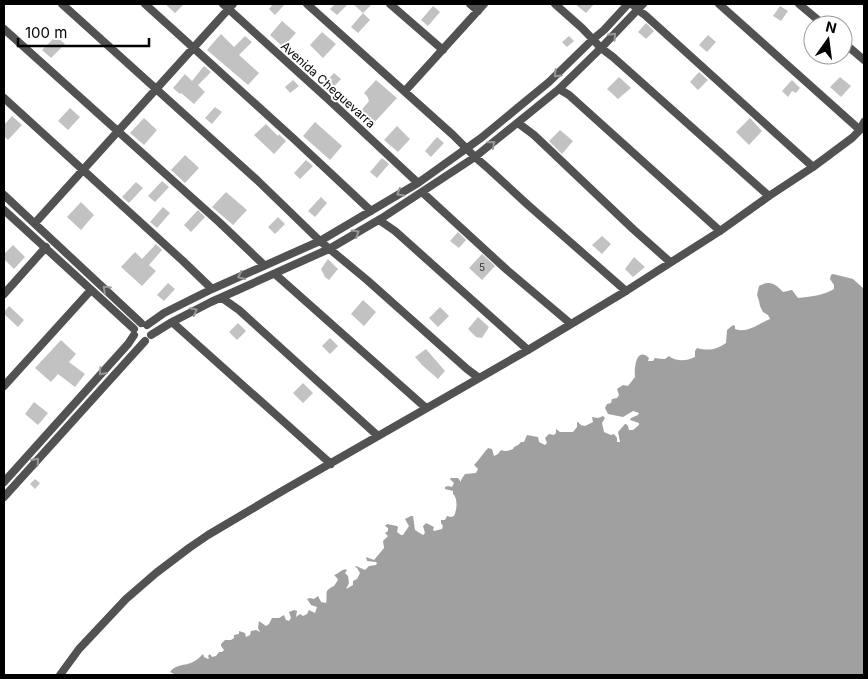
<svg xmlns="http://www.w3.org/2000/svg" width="868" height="679" font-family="Inter,sans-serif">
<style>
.water{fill:#a0a0a0}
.building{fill:#c2c2c2}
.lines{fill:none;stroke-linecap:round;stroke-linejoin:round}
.minor{stroke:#525252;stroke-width:8}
.oneway{stroke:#979797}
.labels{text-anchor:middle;stroke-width:4;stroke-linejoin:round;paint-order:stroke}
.number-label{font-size:10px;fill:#303030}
.street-label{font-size:12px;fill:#000;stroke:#fff}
</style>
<rect width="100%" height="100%" fill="#fff"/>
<!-- water -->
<path class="water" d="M833,274L853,279L864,289V675H176L170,672C175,664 185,666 193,662C197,660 200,657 203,654L204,657L208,659L209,658L208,656L210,654L212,657L216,656L219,652H222L224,650L221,646V644L225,640H231L234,638V635L239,634V631L245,633L246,637L250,635L251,631L256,630L260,632L258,628L259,621L266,626L269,624L272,618H279L284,615L286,620L289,621L291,618L289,612L294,610L297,611L296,617L300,614L303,616L307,614L309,610L315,613L317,607L311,605L307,599L310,598L314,599L318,596L321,602L326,603C328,593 323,591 334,586L338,580L337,578L334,575C339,574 342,568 347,570L345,573L348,576L349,583L346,589L353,585V581L357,579L360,573L357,568L355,567L356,566L365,570L369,566L376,565L377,563L376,562L367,561L366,557L374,560L384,548L383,541L388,536L385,533L388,531V528L385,526L387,524L397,526L398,527L397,532L401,535H403L409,526L405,519L411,516H413L415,530L423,535L425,533L423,526L426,523L434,527L433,530L434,531L442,529L443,526L441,523V520H445L447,516L451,517L454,516C457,510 458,498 453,494V491L445,489V487L448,486L452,487L454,483L450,479L451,478H458L461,482V480L465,474L476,473L478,469L474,465L475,464C480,459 483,453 488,448L492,449L494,456L498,454L501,450C505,452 509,451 513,449L514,447L518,445L521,442H524L527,435L538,437L539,442L545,445L547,443L545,438L549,434L554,435L556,433V429L560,432H573L577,427V422H578L581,425L585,426L593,422L592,417L598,418L603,416L605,418L602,423L604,432L611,435L614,434L617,438V442H620L618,432L625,424H626L628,426L629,430H633L639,425V423L630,420L631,418L638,415L639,413L633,411L623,417L608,414L605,408L607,404L611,403L612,399L617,398L619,395L617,389L623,385L628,386L635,377C634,369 636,346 649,358L648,361H653L655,358L662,359H665L669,356C676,362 687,361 695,357V351L697,348C708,351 716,350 726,343L727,330L733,325L735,326V329C747,334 758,324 770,319L768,315L763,312L760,306L759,301L757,295L759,286C771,280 775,284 783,292L792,290L798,298C809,297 825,295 834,289V285L830,279L831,275Z"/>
<!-- building -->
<path class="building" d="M165,4H184L175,13Z
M273,4H285L275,15L269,9Z
M335,4H348L337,15L330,9Z
M353,4H372L363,13Z
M575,4H594L586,13Z
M433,6L440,12L428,26L421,20Z
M780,6L788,11L781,21L773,16Z
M363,13L370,20L358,33L351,27Z
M282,21L296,33L283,47L270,35Z
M646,23L654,31L646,39L638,32Z
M322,32L336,44L323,58L310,45Z
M221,34L234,47L245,36L252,42L239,55L259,73L248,85L207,50Z
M708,35L716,42L707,52L699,45Z
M56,36L65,44L51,58L42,50Z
M569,36L574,41L567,47L562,42Z
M204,66L211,72L198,85L205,92L194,104L181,93L180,94L173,88L185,74L192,81Z
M699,72L708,80L698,90L690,82Z
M334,73L341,79L329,92L322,86Z
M619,77L631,88L618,99L607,89Z
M840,77L851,86L841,97L830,87Z
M293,80L299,86L290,93L285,87Z
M376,80L397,98L372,125L359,113L369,101L367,96L364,93Z
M792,80L800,88L796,93L792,91L788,97L782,91Z
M215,107L222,112L212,124L205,118Z
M70,108L80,117L68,130L58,121Z
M12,116L22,125L8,140L4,136V125Z
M144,118L157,130L144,145L130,133Z
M750,118L762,131L749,145L736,132Z
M315,122L342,146L330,160L303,136Z
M266,124L278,136L279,134L286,141L274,154L254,135Z
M397,126L410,139L398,152L384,140Z
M560,130L573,141L562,154L549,141Z
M437,137L444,143L431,157L425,151Z
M185,155L199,168L185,183L171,170Z
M382,158L389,164L377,178L370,172Z
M306,160L313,166L300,179L294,173Z
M162,181L169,187L155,202L148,196Z
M136,182L143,188L129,203L122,197Z
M226,192L247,210L233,225L212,207Z
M321,197L327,203L315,217L308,211Z
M81,202L94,215L81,230L67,217Z
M163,207L170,213L157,228L150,222Z
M198,210L205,217L191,232L184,225Z
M278,217L285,224L275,234L268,227Z
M458,232L466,240L459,248L450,241Z
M602,236L611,244L602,254L592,245Z
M156,244L162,250L149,265L156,271L142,286L121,267L135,252L142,259Z
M13,245L25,257L14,269L4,259V254Z
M482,254L495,266L482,280L469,268Z
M634,257L645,267L633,277L625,269Z
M328,259L338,269L329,280L325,277L321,269Z
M168,283L175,289L164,301L157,295Z
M363,300L376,312L364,326L351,314Z
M9,306L24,320L18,327L4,314V312Z
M440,307L449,316L438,327L429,318Z
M478,317L489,327L482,338L476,337L468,329Z
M238,323L246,331L237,340L229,332Z
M330,338L338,346L330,354L322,346Z
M61,340L76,354L69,362L85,374L75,387L58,374L51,382L35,368Z
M426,349L445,371L438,379L422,365L415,357Z
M303,383L313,393L303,403L293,393Z
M34,402L48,413L38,425L25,414Z
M35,479L40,483L35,489L30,484Z"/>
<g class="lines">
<!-- minor -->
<path class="minor" d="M62,4L257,180L320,241L367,280L467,369L479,378
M145,4L294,139L371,211
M223,4L329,100L418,183
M307,4L453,135L475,157L490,170L528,205L626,291
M390,4L443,50
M470,4L478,11
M555,4L582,28L601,48L613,57L769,196
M632,4L638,10L645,15L813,167
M719,4L860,130
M799,4L824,25
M4,29L219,222L264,265
M843,42L864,60
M559,89L569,95L720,231
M405,91L484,4
M4,98L183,261L212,289
M518,123L534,135L633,229L670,262
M422,192L507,270L571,324
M4,195L141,323
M4,210L134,329
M379,220L395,231L528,350
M35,223L233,4
M275,274L426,408
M4,294L46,247
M222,298L239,310L378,436
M172,322L331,464
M147,325L164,313L212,289L320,241L418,183L481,138L549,82L592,40L604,30L628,4
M151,335L172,322L211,302L329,249L382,218L475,157L559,89L601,48L643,4
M4,386L91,290
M4,482L128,344L134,335
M4,497L145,341
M60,675L79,649L126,599L156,573L189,548L208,535L284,490L528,350L626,291L720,231L769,196L813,167L852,138L860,130L864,122"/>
</g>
<!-- one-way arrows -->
<defs><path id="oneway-chevron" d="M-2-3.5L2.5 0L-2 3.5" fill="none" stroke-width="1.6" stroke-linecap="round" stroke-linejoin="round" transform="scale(1.25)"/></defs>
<g class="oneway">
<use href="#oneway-chevron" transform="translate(613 36) rotate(-46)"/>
<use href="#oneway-chevron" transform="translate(557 74) rotate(136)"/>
<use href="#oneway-chevron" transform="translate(492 144) rotate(-39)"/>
<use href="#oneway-chevron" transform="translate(400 193) rotate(149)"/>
<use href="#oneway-chevron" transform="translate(356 233) rotate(-31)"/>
<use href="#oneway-chevron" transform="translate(241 276) rotate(155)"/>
<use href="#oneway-chevron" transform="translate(106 289) rotate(-137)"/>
<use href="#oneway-chevron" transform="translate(194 311) rotate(-26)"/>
<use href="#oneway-chevron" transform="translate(102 372) rotate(132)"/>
<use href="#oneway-chevron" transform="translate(36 461) rotate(-48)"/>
</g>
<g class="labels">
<!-- number labels -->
<g class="number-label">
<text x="482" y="271">5</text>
</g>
<!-- street labels -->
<g class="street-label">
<text transform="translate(328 85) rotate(42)" y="4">Avenida Cheguevarra</text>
</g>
</g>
<!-- border -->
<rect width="868" height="679" fill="none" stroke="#000000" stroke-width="10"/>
<!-- north arrow -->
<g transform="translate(828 40) rotate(14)"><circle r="24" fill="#ffffff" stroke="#999999"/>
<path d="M0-4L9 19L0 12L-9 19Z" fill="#000000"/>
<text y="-8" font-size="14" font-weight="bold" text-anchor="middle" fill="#000000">N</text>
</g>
<!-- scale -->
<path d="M18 38v8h131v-8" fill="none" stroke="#000000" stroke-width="2.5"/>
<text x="25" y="38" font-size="15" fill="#000000" stroke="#ffffff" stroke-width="4" paint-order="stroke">100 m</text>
</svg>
